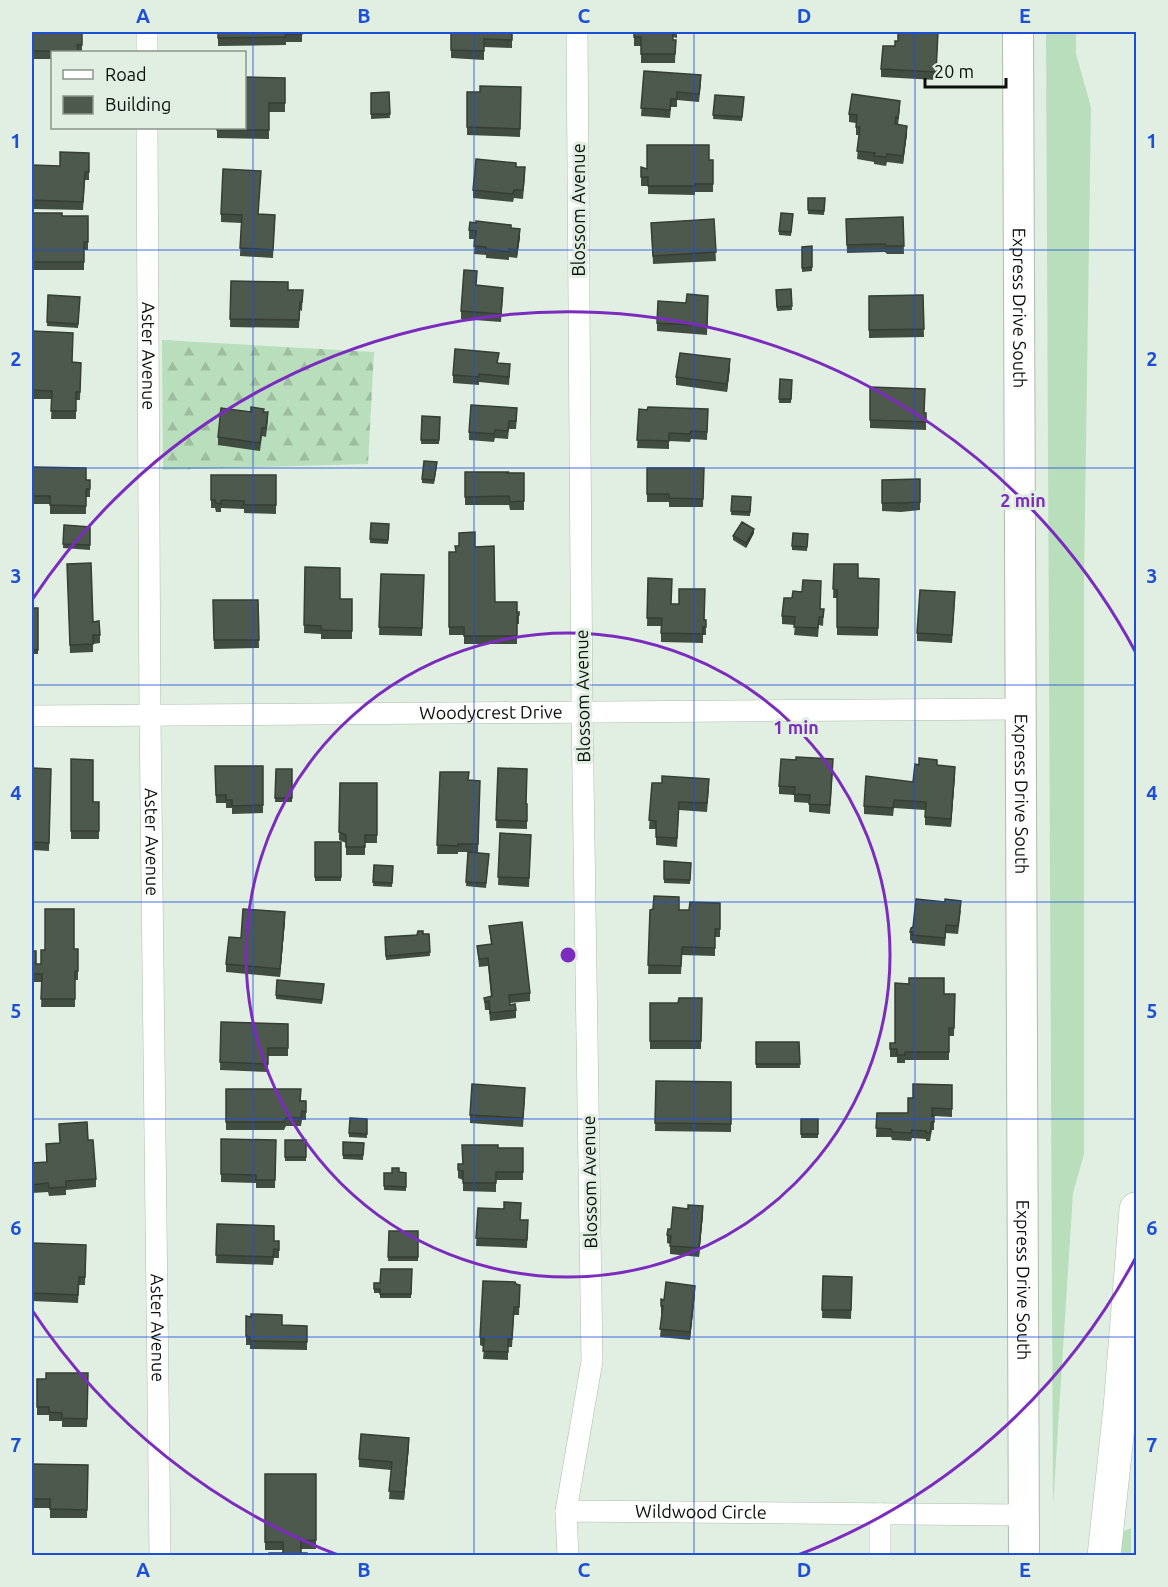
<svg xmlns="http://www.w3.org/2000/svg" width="1168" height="1587" font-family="Ubuntu,sans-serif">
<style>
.grass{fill:#b9debb}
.forest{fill:url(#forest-firs)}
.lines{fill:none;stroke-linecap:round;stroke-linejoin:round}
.street-casing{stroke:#adbcae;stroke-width:22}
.secondary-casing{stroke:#adbcae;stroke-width:32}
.highway-casing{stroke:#adbcae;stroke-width:34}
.street{stroke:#fff;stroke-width:21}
.secondary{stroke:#fff;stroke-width:30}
.highway{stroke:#fff;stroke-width:33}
.wall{fill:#424d42}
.shaded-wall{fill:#363e36}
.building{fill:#4d594d;stroke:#363e36;stroke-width:1.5}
.grid{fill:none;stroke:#1d4ed8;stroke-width:1.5;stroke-opacity:0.55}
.ring{fill:none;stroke:#7b2cbf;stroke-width:3}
.labels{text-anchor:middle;stroke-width:6;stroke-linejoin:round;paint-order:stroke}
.street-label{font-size:18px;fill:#0b100b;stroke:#e0efe1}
.centre{fill:#7b2cbf;stroke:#e0efe1;stroke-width:3}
.ring-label{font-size:18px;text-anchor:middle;font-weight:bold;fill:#7b2cbf;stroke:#e0efe1;stroke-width:6;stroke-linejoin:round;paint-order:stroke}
.neatline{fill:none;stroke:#1d4ed8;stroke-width:2}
.grid-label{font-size:20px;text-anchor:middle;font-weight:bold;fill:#1d4ed8}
</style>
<defs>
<pattern id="forest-firs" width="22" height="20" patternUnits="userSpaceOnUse" patternTransform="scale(1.5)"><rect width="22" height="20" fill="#b9debb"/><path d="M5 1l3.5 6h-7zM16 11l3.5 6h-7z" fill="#9ebd9f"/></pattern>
</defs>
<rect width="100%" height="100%" fill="#e0efe1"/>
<!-- grass -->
<path class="grass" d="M1046,32H1076V54L1091,107L1084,580V1154L1073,1193L1053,1506Z
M1131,1528V1555L1119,1556L1124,1531Z"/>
<!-- forest -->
<path class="forest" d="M162,340L374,352L368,464L163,470Z"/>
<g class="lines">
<defs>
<g id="street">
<path d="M147,32V52"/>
<path id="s1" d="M147,128L150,716L160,1556"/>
<path id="s2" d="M32,716L1022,709"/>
<path d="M566,1511L592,1361L582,712L577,32"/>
<path d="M880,1514V1556"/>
<path id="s3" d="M568,1556L566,1511L1024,1515"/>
</g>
<g id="secondary">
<path id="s4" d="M1018,32L1024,1556"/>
</g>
<path id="highway" d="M1104,1556L1120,1408L1136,1209"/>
</defs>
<!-- street casing -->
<use href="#street" class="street-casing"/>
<!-- secondary casing -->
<use href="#secondary" class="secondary-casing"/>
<!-- highway casing -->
<use href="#highway" class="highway-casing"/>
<!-- street -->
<use href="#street" class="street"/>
<!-- secondary -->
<use href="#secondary" class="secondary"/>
<!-- highway -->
<use href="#highway" class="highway"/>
</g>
<!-- wall -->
<path class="wall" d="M32,32H82V52H52V59H32Z
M218,32H302V42H286V45L218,46Z
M451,32H512V48L484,47V60L451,58Z
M634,32H677V38L673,37V40H676L675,63H641V46H634Z
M938,32L936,80L881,77V69L898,41Z
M644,71L701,84L699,102L677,100V107H671L670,118L641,116Z
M285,78V112H269V139L217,138V128Z
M521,87L520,137L467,135V92H480Z
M389,92L390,118L371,119V93Z
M715,95L744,97L742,121L713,119Z
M900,109L898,125L907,134L903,164L887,162L886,166L874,164V162L857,159L859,135H856V123L849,122V114Z
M89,153V180H85L83,210L32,209V165L60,166Z
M709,160H713V192H695V195L648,194V186H641V167L647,169Z
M525,176L523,199L514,198L513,202L473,198V190Z
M808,198H825L824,215L808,214Z
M32,213L62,216H88V250H84V270H32Z
M221,214L275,215L273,258L240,256L241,223L221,222Z
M793,214L791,236L779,235V231Z
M903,217L904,254H887L885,252L847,253L846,219Z
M714,219L716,261L653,264L651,223Z
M511,228L520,237L517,258L509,257V260L486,258V255L474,254L475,239H469V230Z
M812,246V271L802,272V247Z
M231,281L288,290H303L302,311L300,310L299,328L230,327Z
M477,286L503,296L501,322L461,319V311Z
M791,289L792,310L777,311L776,290Z
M48,295L80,297L78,328L47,326Z
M923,295L924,337L869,338V296Z
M686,303L708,304L707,335L657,331V323Z
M32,331L73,362L81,363L80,400H76V419H51L52,399H32Z
M498,363L510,372L509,385L479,382V385L453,383V375Z
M730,368L727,392L676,385V377Z
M780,379L792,380L791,403H779Z
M870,387L924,413H926V430L870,428Z
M639,409H708L707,440L691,439L690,442L669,441V449L637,448Z
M251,412H264L268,420L266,437L262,436L260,451L218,445V437Z
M422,416L440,417L439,444H421Z
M517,416L516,429H509L508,439L495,438L494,442L469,440V432Z
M437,466L434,484L422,483V479Z
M32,467L86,480H90V497H86V514H50V504H32Z
M647,468H704L703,507H669V502H647Z
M465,472L524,473V510H510L509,505H465Z
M211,475H276V514L244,513V509L221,508V512H216L215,508H211Z
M920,479V510L901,512L882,511V503Z
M732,496L751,497L750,516L731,515Z
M371,523L389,524L388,544L370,543Z
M64,525L90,527V550L63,548Z
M754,533L746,548L733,540V536Z
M808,534L807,551L792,550V546Z
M475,547L495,602L517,613L519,615V624H517V644H464V635H449V552H455Z
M67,564L100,635V643L93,644V652L70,653Z
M834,564L858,578L879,579L878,636L837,635V598H833Z
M305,567L340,599H352V639H321V634L304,633Z
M381,574L424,575L422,636L379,635Z
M648,578L672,604L706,620V635H703V643L661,642V626H647Z
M821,589L820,609H824L823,626L819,625L818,637L794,635L795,625L782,624V616L792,598L802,592Z
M213,600H258L259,648L214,649Z
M955,600L952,643L917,641V633Z
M32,608H38V654H32Z
M71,759L93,802H99V839H71Z
M937,765L955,775L951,827L925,825V810L894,808L893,816L864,814V806L913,782Z
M215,766H263V813L232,814V808H226V803H216Z
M833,767L830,814L809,812V803L794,802V795L779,794V786Z
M32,768L51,769L49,851L32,850Z
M498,768L526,804H527V829L496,828Z
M276,769H292V802H275Z
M440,772L469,780L480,781L478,853L489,854L486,888L466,886L468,852H458V854H437Z
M340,783H377V843H365V855H346V843L339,840Z
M652,783L709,787L707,812L679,810L677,847L656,845V829H649Z
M500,833L531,835L529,887L498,885Z
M315,842H341V881H315Z
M664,861L691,863L690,884L664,883Z
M374,865L393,866L392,887L373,886Z
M720,903V937H715V956L682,955L681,974H648L650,910H689Z
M961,910L958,934L946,933L945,946L912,943V941L910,940V932Z
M285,921L280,977L226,972V964L241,938Z
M489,926L530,993V1001L510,1003V1005L516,1010V1018L490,1021L489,1010H485L484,998L491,997L488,966L479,967L477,946L491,945Z
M429,934L430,956L386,960L385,937Z
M74,949H78V980H75V1007H41L42,982H32V951L36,964H41Z
M324,984L322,1004L276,999V995Z
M944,994H955L954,1036H949V1060H905V1063H897V1057H890V1043H895Z
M702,998L701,1049H650V1003H678Z
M221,1022L288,1024V1056H268V1072L220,1070Z
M756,1042H799L800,1068H756Z
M656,1081L731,1082V1132L655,1131Z
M952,1085V1117L934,1116V1130H932L930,1141H926V1139L912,1138L911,1141L892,1140L891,1137H876L877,1113H908L913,1098Z
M226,1089L306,1101V1120H302L301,1126H286L284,1130H226Z
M525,1096L523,1127L470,1123V1115Z
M367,1119V1138L349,1137V1133Z
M801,1119H818V1138H801Z
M59,1124L88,1140L96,1179V1187L66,1190V1195L49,1196L48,1192L32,1193V1163L46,1162V1144L60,1143Z
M221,1139L276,1140L275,1188H256V1183L221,1182Z
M285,1140H306V1161H285Z
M343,1142L364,1143L363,1160L343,1159Z
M498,1148H523V1180H496V1192L463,1191V1180L458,1178V1164H463Z
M384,1173H406V1191L384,1190Z
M478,1208L520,1220H528L527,1248L476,1246Z
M703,1214L699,1257L670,1254V1244L667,1243V1235L671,1229Z
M217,1224L274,1241H279V1258H274L273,1265L216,1263Z
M389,1231H418V1261H388Z
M32,1243L86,1254L85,1285H79L78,1303L32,1301Z
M412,1269L411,1298H380V1293H374V1283H380Z
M823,1276L852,1277L851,1319L822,1318Z
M516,1284L520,1285L519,1315H514L512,1347H508V1360L483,1359L484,1347L480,1345V1337Z
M695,1294L690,1340L660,1337L662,1314H661V1306L664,1300Z
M246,1316L282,1325L307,1326V1350L250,1349V1345H246Z
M88,1373L87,1427H62V1421H49V1415H37V1379H46Z
M409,1446L404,1500L389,1499L391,1470L359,1467V1459Z
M32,1464L88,1465L87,1518H50V1508H32Z
M265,1474H316V1549H301L283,1553V1550H265Z"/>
<!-- shaded-wall -->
<path class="shaded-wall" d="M907,126V134L903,164V156Z
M520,229V237L517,258V250Z
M730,359V368L727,392V384Z
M754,529V533L746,548V543Z
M955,767V775L951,827V819Z
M285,912V921L280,977V969Z
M703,1206V1214L699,1257V1248Z
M695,1286V1294L690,1340V1332Z
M409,1438V1446L404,1500V1492Z"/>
<!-- building -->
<path class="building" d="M32,32H82V45H77L78,51H32Z
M218,32H302V34H285L286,37L218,38Z
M451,32H512V40L484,39V51L451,50Z
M634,32H673V40H676L675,54H641V37H634Z
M898,32H938L936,72L881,69L883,46H895V41H898Z
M644,71L701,75L699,94L677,92V99H671L670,110L641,108Z
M244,77L285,78V103H269V130H217V128H244Z
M480,86L521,87L520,129L467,127V92H480Z
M389,92L390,114H371V93Z
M852,94L900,101L898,118L896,117L895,124L907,126L903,156L887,154L886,157L874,156L875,153L857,151L860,127H856L857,115L849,114Z
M715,95L744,97L742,117L713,115Z
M647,145H709V160H713V184H695V186H648V177H641V167L647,169Z
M60,152L89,153V172H85L83,202L32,200V165L60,166Z
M476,159L516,163V167H525L523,190H514L513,194L473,190Z
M223,169L261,171L258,214L275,215L273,250L240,248L242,215L221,214Z
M808,198H825L824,211L808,210Z
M32,213H62V216H88V242H84V262H32Z
M781,213L793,214L791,232L779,231Z
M903,217L904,246H887L885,244L847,245L846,219Z
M714,219L716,252L653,256L651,223Z
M476,221L511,225V228L520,229L517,250L509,249V252L486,249V247L474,246L476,231L469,230L470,222L476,223Z
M812,246V267L802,268V247Z
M464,270L477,271L476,285L503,288L501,314L461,311Z
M231,281L288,282V290H303L302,302H300L299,320L230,319Z
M791,289L792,306L777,307L776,290Z
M687,294L708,296L707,326L657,323L658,301L686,303Z
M48,295L80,297L78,324L47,322Z
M923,295L924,329L869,330V296Z
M32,331L73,333L72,362L81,363L80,392H76V411H51L52,391L32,390Z
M455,349L499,353L497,363L510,364L509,377L479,374V377L453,375Z
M680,353L730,359L727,384L676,377Z
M780,379L792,380L791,399H779Z
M870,387L925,389L924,413H926V422L870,420Z
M471,405L517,408L516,421H509L508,431L495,430L494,434L469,432Z
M251,407L264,409L263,412H268L266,428H262L260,443L218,437L221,408L251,412Z
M648,407L708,409L707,432L691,431L690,434L669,433V441L637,440L639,409L647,410Z
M422,416L440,417L439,440H421Z
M424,461L437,462L434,480L422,479Z
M32,467L86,468V480H90V489H86V506L50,505V496H32Z
M647,468H704L703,499L669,498V494H647Z
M465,472H508L507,473H524V501L510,502L509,496L465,497Z
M211,475H276V505H244V501L221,500V504L216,503L215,500H211Z
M920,479V502L901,503H882V480Z
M732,496L751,497L750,512L731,511Z
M742,522L754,529L746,543L733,536Z
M371,523L389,524L388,540L370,539Z
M64,525L90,527V545L63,544Z
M475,532V547L494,546L495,602H517V613L519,612V615L517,616V636H464V627H449V552H456L455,546H459V533Z
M793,533L808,534L807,547L792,546Z
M91,563L93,622L99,621L100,635H93V644L70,645L67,564Z
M834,564H858V578L879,579L878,628L837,627V590L833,589Z
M305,567L340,568V599H352V631L321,630V626L304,625Z
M381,574L424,575L422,628L379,627Z
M648,578L672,579L671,604H679V589H705L704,620H706V627H703V634L661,633L662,618H647Z
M803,580L821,581L820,609H824L823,617H819L818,628L794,627L795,617L782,616L784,598H792L793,591L802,592Z
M920,590L955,592L952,635L917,633Z
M213,600H258L259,640H214Z
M32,608H38V650H32Z
M796,757L833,759L830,805L809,804L810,795L794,794L795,787L779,786L781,759L796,760Z
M919,758L937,760V765L955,767L951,819L925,817L926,802L894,800L893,808L864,806L866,776L913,782L915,764L919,765Z
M71,759L93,760V802H99V831H71Z
M215,766H263V805L232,806V800H226V795H216Z
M32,768L51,769L49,843L32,842Z
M498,768L527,769L526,804H527V821L496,820Z
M276,769H292V798H275Z
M440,772H469L468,780L480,781L478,844H458V846L437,845Z
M662,776L709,779L707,803L679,802L677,838L656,837V821L649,820L652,783H662Z
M340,783H377V835H365V847H346V835L339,832Z
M500,833L531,835L529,878L498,877Z
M315,842H341V877H315Z
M468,852L489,854L486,883L466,882Z
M664,861L691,863L690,880L664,879Z
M374,865L393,866L392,883L373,882Z
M654,896L679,897V910H689L690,902L720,903V929H715V948L682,947L681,966L648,965L650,910L653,909Z
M916,899L945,902V899L961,901L958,926L946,925L945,938L912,935L913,932H910L911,928L913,927Z
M45,909H74V949H78V971H75V999H41L42,974H32V951H36V964H41V950H45Z
M243,909L285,912L280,969L226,964L229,937L241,938Z
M522,922L530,993L509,995L510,1005L515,1004L516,1010L490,1013L489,1001L485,1002L484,998L492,996L488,958L479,959L477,946L492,944L489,926Z
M418,931H423V934H429L430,952L386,956L385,937L417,935Z
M909,978H944V994H955L954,1028H949V1052H905V1055H897V1049H890V1043H895V983L909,984Z
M277,980L324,984L322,1000L276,995Z
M679,998H702L701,1041H650V1003H678Z
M221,1022L288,1024V1048H268V1064L220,1062Z
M756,1042H799L800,1064H756Z
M656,1081L731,1082V1124L655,1123Z
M472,1084L525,1088L523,1118L470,1115Z
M913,1084L952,1085V1109L932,1108V1116L934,1115V1122H932L930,1133H926V1131L912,1130L911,1133L892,1132L891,1129L876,1128L877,1113H908V1098H913Z
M226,1089H301L300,1101H306V1112L302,1111L301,1118H286L284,1122H226Z
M350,1118L367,1119V1134L349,1133Z
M801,1119H818V1134H801Z
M87,1122L88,1140H93L96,1179L66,1181V1187L49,1188L48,1183L32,1185V1163L47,1162L46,1144L60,1143L59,1124Z
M221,1139L276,1140L275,1180H256V1175L221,1174Z
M285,1140H306V1157H285Z
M343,1142L364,1143L363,1155H343Z
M462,1145H498V1148H523V1172H496V1183H463V1171L458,1170V1164H463Z
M392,1168H399V1172L406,1173V1187L384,1186V1173H392Z
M504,1202L521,1203L520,1220H528L527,1240L476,1238L478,1208L504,1209Z
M688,1205L703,1206L699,1248L670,1246L671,1236L667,1235L668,1229H671L673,1207L688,1209Z
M217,1224L274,1226V1241H279V1250L274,1249L273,1257L216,1255Z
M389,1231H418V1257H388Z
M32,1243L86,1245L85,1277H79L78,1295L32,1293Z
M381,1269H412L411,1294H380V1289H374V1283H380Z
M823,1276L852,1277L851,1310H822Z
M483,1281L515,1282L516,1284L520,1285L519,1307H514L512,1339H508V1352L483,1351L484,1339L480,1337Z
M666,1282L695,1286L690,1332L660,1329L663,1306H661V1299L664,1300Z
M251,1314L282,1315V1325L307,1326V1342L250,1341V1337L246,1336V1316L251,1317Z
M46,1373H88L87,1419L62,1418V1413L49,1412V1407H37V1379H46Z
M361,1434L409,1438L404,1492L389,1491L392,1462L359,1459Z
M32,1464L88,1465L87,1510L50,1509V1499H32Z
M265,1474H316V1540L301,1541V1553H307V1556H269V1553H283V1542H265Z
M39,1554L74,1556H39Z"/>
<!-- grid -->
<path class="grid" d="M253,32V1556M474,32V1556M694,32V1556M915,32V1556M32,250H1136M32,468H1136M32,685H1136M32,902H1136M32,1119H1136M32,1337H1136"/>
<!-- distance rings -->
<g class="ring">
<circle cx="568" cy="955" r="322"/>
<path d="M1136 1257A643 643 0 0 1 798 1555M338 1555A643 643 0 0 1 32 1310M32 600A643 643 0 0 1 1136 653"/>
</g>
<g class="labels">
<!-- street labels -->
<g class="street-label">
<text transform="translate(579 210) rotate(-90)" y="6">Blossom Avenue</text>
<text dy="6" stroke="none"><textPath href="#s4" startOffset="276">Express Drive South</textPath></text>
<text dy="6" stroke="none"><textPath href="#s1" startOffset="228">Aster Avenue</textPath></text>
<text transform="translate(583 696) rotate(-91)" y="6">Blossom Avenue</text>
<text dy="6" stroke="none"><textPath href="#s2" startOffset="459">Woodycrest Drive</textPath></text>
<text dy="6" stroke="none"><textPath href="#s4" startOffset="762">Express Drive South</textPath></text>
<text dy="6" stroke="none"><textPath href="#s1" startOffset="714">Aster Avenue</textPath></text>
<text transform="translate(590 1182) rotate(-91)" y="6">Blossom Avenue</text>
<text dy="6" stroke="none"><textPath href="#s4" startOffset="1248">Express Drive South</textPath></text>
<text dy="6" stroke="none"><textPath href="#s1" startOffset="1200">Aster Avenue</textPath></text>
<text dy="6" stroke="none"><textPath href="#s3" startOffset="180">Wildwood Circle</textPath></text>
</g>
</g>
<circle cx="568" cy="955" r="9" class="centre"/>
<g class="ring-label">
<text x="1023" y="507">2 min</text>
<text x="796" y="734">1 min</text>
</g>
<!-- border -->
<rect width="1168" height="1587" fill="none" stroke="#e0efe1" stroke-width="66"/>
<!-- legend -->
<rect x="51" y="51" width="195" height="78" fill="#e0efe1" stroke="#8b968b" stroke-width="1.5"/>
<rect x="63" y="70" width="30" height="9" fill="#ffffff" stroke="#8b968b" stroke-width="1.5"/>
<text x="105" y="81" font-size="18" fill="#0b100b">Road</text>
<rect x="63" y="96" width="30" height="18" fill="#4d594d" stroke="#8b968b" stroke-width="1.5"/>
<text x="105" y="111" font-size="18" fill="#0b100b">Building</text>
<!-- scale -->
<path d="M925 78v9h81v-9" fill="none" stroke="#0b100b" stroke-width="3"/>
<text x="934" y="78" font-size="18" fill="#0b100b" stroke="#e0efe1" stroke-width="4.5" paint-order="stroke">20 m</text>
<rect x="33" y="33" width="1102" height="1521" class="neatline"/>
<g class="grid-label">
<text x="143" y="23">A</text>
<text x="364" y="23">B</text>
<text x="584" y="23">C</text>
<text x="804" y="23">D</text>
<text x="1025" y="23">E</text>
<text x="16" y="148">1</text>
<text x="1152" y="148">1</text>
<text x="16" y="366">2</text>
<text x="1152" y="366">2</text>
<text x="16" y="583">3</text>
<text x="1152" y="583">3</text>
<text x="16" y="800">4</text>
<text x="1152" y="800">4</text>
<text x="16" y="1018">5</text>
<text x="1152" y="1018">5</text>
<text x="16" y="1235">6</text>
<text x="1152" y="1235">6</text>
<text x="16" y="1452">7</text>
<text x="1152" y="1452">7</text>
<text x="143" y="1577">A</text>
<text x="364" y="1577">B</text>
<text x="584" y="1577">C</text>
<text x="804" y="1577">D</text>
<text x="1025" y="1577">E</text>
</g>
</svg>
